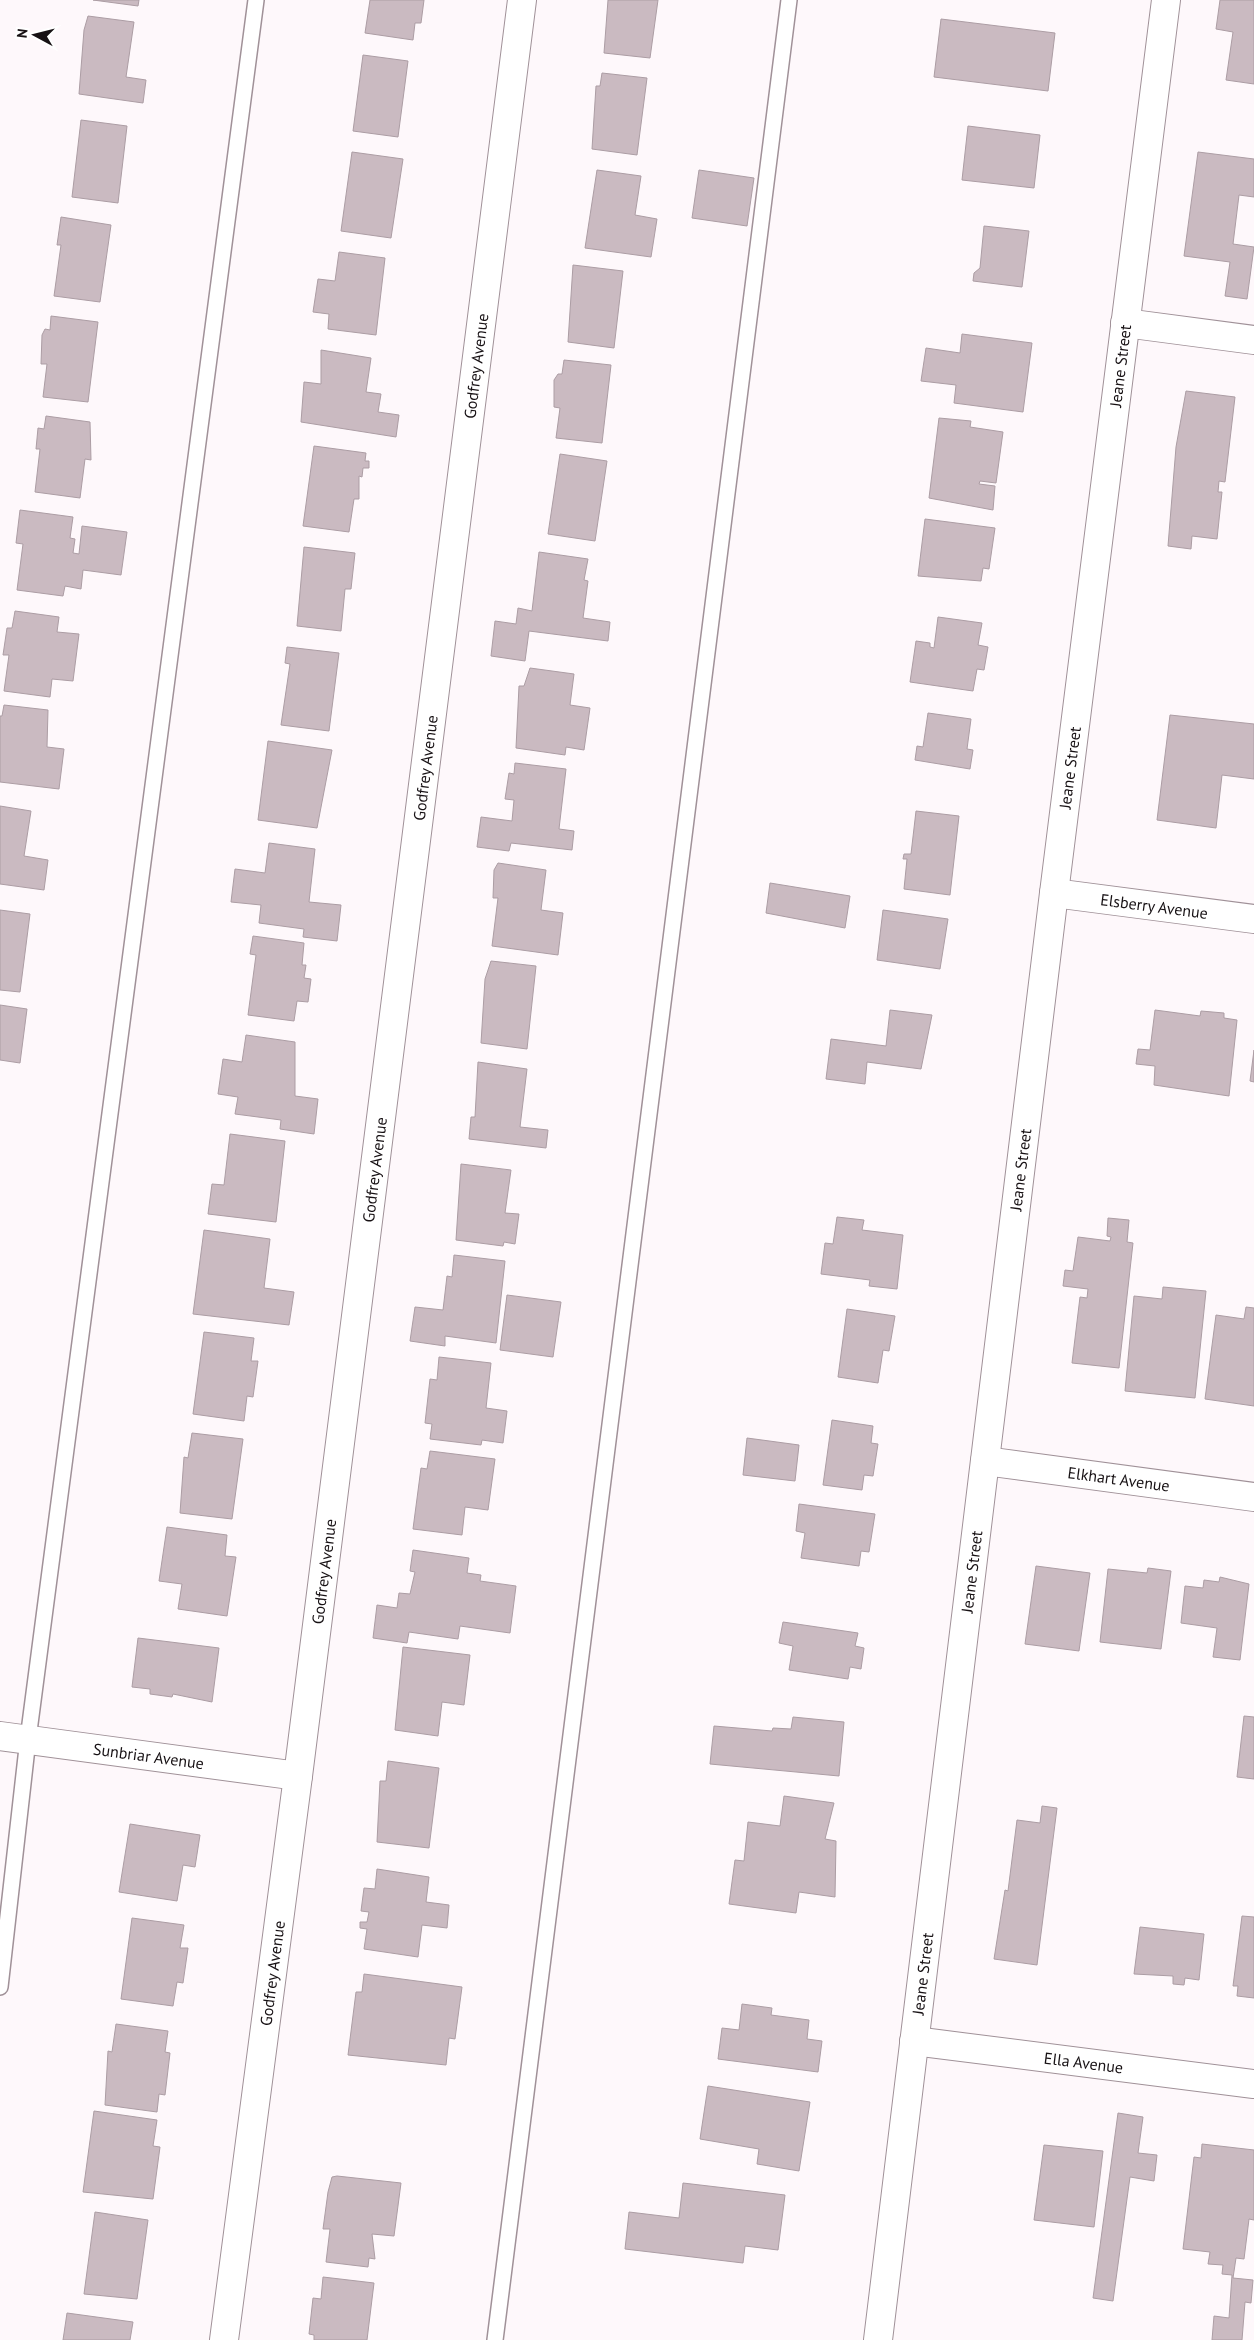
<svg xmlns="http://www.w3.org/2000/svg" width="1254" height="2340" font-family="'PT Sans',sans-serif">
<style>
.building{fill:#cabac1;stroke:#ac9da4}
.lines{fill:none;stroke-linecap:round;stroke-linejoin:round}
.lane-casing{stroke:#a09198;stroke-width:18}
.street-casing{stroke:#a09198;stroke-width:30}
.lane{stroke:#fff;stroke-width:15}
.street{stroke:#fff;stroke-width:28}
.labels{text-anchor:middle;stroke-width:5;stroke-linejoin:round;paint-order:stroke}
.street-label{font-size:16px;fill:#171114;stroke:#fff}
</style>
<rect width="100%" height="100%" fill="#fef8fb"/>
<!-- building -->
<path class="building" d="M93,0H139L138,6Z
M370,0H424L421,23H415L413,40L365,33Z
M608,0H658L650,58L604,53Z
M1220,0H1254V84L1226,80L1233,32L1216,29Z
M88,16L134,22L126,77L146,80L143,103L79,94L84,30Z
M941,19L1055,33L1048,91L934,77Z
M363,55L408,61L398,137L353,131Z
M602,73L647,78L637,155L592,149L596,86H600Z
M81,120L127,126L118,203L72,197Z
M968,126L1040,135L1034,188L962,180Z
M352,152L403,159L391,238L341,231Z
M1198,152L1254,159V197L1239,195L1233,244L1254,247L1247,299L1225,296L1230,262L1184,256Z
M597,170L641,176L635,215L657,219L651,257L585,248Z
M699,170L754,178L747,226L692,218Z
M61,217L111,225L100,302L54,296L61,245H57Z
M984,226L1029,231L1022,287L973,281L974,273L980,268Z
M339,252L385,258L376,335L328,329L329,314L313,312L318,279L335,281Z
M573,265L623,271L614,348L568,342Z
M51,316L98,322L88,402L43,397L47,364H41L42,335L45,329L50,330Z
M962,334L1032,343L1023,412L954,403L956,385L921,381L926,348L960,353Z
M321,350L371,358L366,392L381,394L378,412L399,415L396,437L301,422L304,382L321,384Z
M564,360L611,365L602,443L556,438L560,408L554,407V380L558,374H562Z
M1186,391L1235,397L1225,482L1219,481L1218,492H1222L1217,539L1192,536L1191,549L1168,546L1176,447Z
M46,416L90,422L91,460L85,459L80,498L35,492L40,449H36L38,428L44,429Z
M939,418L971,421L970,427L1003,432L996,483L980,481L979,484L995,486L993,510L929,498Z
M314,446L366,453L365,461H369V468H363L362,477L359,476V499H354L349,532L303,526Z
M560,454L607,461L595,541L548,534Z
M20,510L73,517L70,538L75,539L73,553L79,554L82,526L127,532L121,575L83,570L81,589L65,586L63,596L17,590L23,544L16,543Z
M925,519L995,528L989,569L983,568L981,581L918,576Z
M304,547L355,553L351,589H345L341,631L297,626Z
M539,552L588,559L584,580L588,581L583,618L610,622L608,641L529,631L525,661L491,656L495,621L516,624L518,608L532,611Z
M15,611L59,617L57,632L79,634L73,681L52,679L50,697L4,691L9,655H3L7,628H12Z
M938,617L982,623L978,645L988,647L984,670L977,669L973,691L910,682L916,641L930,643V647L934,648Z
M287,647L339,653L329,731L281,725L290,664L285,663Z
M530,668L574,674L570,705L590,708L584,750L566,747L565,755L516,748L519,686H524Z
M4,705L48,710L47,747L64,749L59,789L0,782V716H2Z
M928,713L971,719L967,749L973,750L970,769L915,760L917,746L923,747Z
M1170,715L1254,724V779L1222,775L1216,828L1157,820Z
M268,741L332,750L317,828L258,820Z
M515,763L566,769L559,829L574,831L572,850L511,843L509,851L477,847L481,817L512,821L514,800L505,799L509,773L514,774Z
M0,806L31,811L24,856L48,860L44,890L0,884Z
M916,811L959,816L950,895L904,889L907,859H903L904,854H911Z
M269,843L315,849L309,902L341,905L337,941L303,937L304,929L259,923L261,905L231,902L235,869L265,873Z
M498,863L546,870L541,910L563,913L558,955L492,946L498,898H493L494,870Z
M770,883L850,896L845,928L766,913Z
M0,910L30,914L20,992L0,990Z
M883,910L948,919L940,969L877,960Z
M253,936L304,943L302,965H306L304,978L311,979L308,1002L297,1001L294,1021L248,1015L256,955L250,954Z
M491,961L536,966L527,1049L481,1043L485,979Z
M0,1005L27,1009L20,1063L0,1060Z
M890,1010L932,1015L921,1069L867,1062L865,1084L826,1079L831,1039L886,1046Z
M1155,1010L1200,1016L1201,1011L1224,1013V1018L1237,1020L1229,1096L1154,1085L1155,1066L1136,1064L1138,1049L1150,1050Z
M246,1035L295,1042V1096L318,1099L314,1134L280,1129L281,1120L235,1114L238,1097L218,1094L223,1059L242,1062Z
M1254,1050V1082L1250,1081Z
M478,1062L527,1069L520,1127L548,1130L546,1148L469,1139L471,1117H475Z
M230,1134L285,1141L276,1222L208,1214L212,1184L224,1185Z
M461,1164L511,1170L505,1213L519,1214L515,1244L504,1242L503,1246L456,1240Z
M837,1217L864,1220L862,1230L903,1235L897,1289L869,1286L870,1280L821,1274L825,1243L833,1244Z
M1108,1218L1129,1220L1127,1242L1133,1243L1119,1368L1072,1363L1080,1297L1087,1298L1088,1289L1063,1286L1065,1270L1073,1271L1078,1237L1110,1241L1111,1237L1107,1236Z
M204,1230L270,1239L264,1288L294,1292L289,1325L193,1314Z
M454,1255L505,1261L496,1343L445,1336V1346L410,1341L415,1307L443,1310L447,1276L452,1277Z
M1163,1287L1206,1291L1195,1398L1125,1391L1134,1296L1162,1299Z
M507,1295L561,1302L553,1357L500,1350Z
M1246,1307L1254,1308V1406L1205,1399L1216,1315L1244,1319Z
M847,1309L895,1316L889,1351L883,1350L878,1383L838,1377Z
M204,1332L254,1338L251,1361H258L253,1397L247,1396L244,1421L193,1414Z
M439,1357L491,1363L486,1408L507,1411L503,1443L482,1440L481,1445L430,1439L432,1424L425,1423L430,1379L437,1380Z
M832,1420L873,1426L871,1443L878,1444L873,1476L864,1475L862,1490L823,1485Z
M192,1433L243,1439L232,1519L180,1513L184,1457L188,1458Z
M747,1438L799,1445L795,1481L743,1475Z
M430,1451L495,1459L488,1510L465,1507L462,1535L413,1529L421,1468L427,1469Z
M799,1504L875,1514L869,1552L861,1551L859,1566L801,1558L805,1533L796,1531Z
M167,1527L227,1535L225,1556L236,1557L227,1616L178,1609L182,1584L159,1581Z
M413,1550L469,1558L467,1573L481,1575L480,1581L516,1586L510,1633L460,1626L458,1639L409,1632L407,1643L373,1638L377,1605L397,1608L399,1593L410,1594L415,1572L410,1571Z
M1036,1566L1090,1573L1079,1651L1025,1644Z
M1148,1568L1171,1571L1161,1649L1100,1642L1108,1569L1147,1573Z
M1220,1577L1249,1584L1240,1660L1213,1657L1217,1628L1181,1623L1185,1586L1203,1588L1204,1580L1219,1582Z
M783,1622L858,1633L855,1646L864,1648L861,1669L850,1667L848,1679L789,1670L793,1646L779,1643Z
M138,1638L219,1648L212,1702L173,1694L172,1697L150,1694V1689L132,1687Z
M403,1647L470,1655L464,1705L442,1702L438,1736L395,1730Z
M1244,1716L1254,1717V1779L1237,1777Z
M793,1717L844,1722L839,1776L710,1764L714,1726L772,1731L773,1728L791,1729Z
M388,1761L439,1768L429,1848L377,1842L380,1781H386Z
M784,1796L834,1803L825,1839L836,1841L835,1897L799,1892L796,1913L729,1904L735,1860L744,1861L748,1822L780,1826Z
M1042,1806L1057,1808L1037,1965L994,1959L1005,1890L1008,1891L1017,1820L1040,1823Z
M130,1824L200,1835L195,1867L183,1865L177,1901L119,1892Z
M377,1869L429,1877L426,1902L449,1905L447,1928L422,1925L418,1957L364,1949L367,1929L360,1928V1922H367L369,1912L361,1911L364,1888L375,1889Z
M1242,1916L1254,1917V1998L1237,1996L1238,1986H1233Z
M132,1918L184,1925L180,1948H188L183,1983L177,1982L173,2006L121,1999Z
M1140,1927L1204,1934L1199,1980L1185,1978L1184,1985L1173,1984V1976L1134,1974Z
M364,1974L462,1987L455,2039L449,2038L446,2065L348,2055L356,1992H362Z
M742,2004L772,2008L771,2015L809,2020L807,2039L822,2041L818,2072L718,2059L722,2028L739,2030Z
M116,2024L168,2031L165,2052L170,2053L165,2095L159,2094L157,2112L105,2105L108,2051L112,2052Z
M708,2086L810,2102L799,2171L757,2164L759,2149L700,2139Z
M94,2111L157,2120L153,2146L160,2147L153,2199L83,2192Z
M1118,2113L1143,2117L1138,2153L1157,2155L1154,2181L1130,2177L1113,2301L1093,2298Z
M1202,2144L1254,2150V2220L1249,2219L1244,2259L1236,2258L1233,2278L1253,2280L1251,2303L1245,2302L1242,2340H1212L1214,2316L1229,2318L1232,2275L1222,2274L1223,2265L1208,2264L1210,2252L1183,2249L1194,2157L1201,2158Z
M1044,2145L1103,2151L1094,2227L1034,2220Z
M337,2176L401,2183L394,2236L372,2234L375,2259L369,2258L368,2267L326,2262L330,2229H323L328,2192L332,2177Z
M683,2183L785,2195L778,2250L745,2246L743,2263L625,2249L629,2212L679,2218Z
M95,2212L148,2220L137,2299L84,2294Z
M323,2277L374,2283L367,2340H314V2335L309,2334L313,2298L321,2299Z
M67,2313L133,2322L130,2340H63Z"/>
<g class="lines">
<defs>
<path id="lane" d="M0,1987L28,1739L256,0
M495,2340L789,0"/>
<g id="street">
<path d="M1125,323L1254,340"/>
<path id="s1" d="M1054,893L1254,919"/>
<path id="s2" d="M985,1461L1254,1497"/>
<path id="s3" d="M0,1736L298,1776"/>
<path id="s4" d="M914,2041L1254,2084"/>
<path id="s5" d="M224,2340L298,1776L522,0"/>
<path id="s6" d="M878,2340L1054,893L1166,0"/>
</g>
</defs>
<!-- lane casing -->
<use href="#lane" class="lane-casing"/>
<!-- street casing -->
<use href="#street" class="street-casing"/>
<!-- lane -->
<use href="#lane" class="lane"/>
<!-- street -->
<use href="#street" class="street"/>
</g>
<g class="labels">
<!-- street labels -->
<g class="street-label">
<text dy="6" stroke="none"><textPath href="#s6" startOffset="1989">Jeane Street</textPath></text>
<text dy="6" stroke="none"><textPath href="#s5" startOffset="1990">Godfrey Avenue</textPath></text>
<text dy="6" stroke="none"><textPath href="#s5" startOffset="1585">Godfrey Avenue</textPath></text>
<text dy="6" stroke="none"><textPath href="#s6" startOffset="1584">Jeane Street</textPath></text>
<text dy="6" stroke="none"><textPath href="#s1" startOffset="101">Elsberry Avenue</textPath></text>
<text dy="6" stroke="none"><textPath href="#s5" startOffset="1180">Godfrey Avenue</textPath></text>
<text dy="6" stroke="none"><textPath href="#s6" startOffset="1179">Jeane Street</textPath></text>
<text dy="6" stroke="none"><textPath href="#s2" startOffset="135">Elkhart Avenue</textPath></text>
<text dy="6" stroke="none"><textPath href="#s5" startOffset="775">Godfrey Avenue</textPath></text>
<text dy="6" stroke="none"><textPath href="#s6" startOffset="774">Jeane Street</textPath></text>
<text dy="6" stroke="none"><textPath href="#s3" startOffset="150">Sunbriar Avenue</textPath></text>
<text dy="6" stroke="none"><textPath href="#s5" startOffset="370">Godfrey Avenue</textPath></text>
<text dy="6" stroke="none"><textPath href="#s6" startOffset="369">Jeane Street</textPath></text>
<text dy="6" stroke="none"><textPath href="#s4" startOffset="171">Ella Avenue</textPath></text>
</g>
</g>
<!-- north arrow -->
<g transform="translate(35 35) rotate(277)" stroke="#ffffff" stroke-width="4" paint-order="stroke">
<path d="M0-4L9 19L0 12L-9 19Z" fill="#171114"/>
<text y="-8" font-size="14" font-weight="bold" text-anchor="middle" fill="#171114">N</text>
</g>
</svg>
